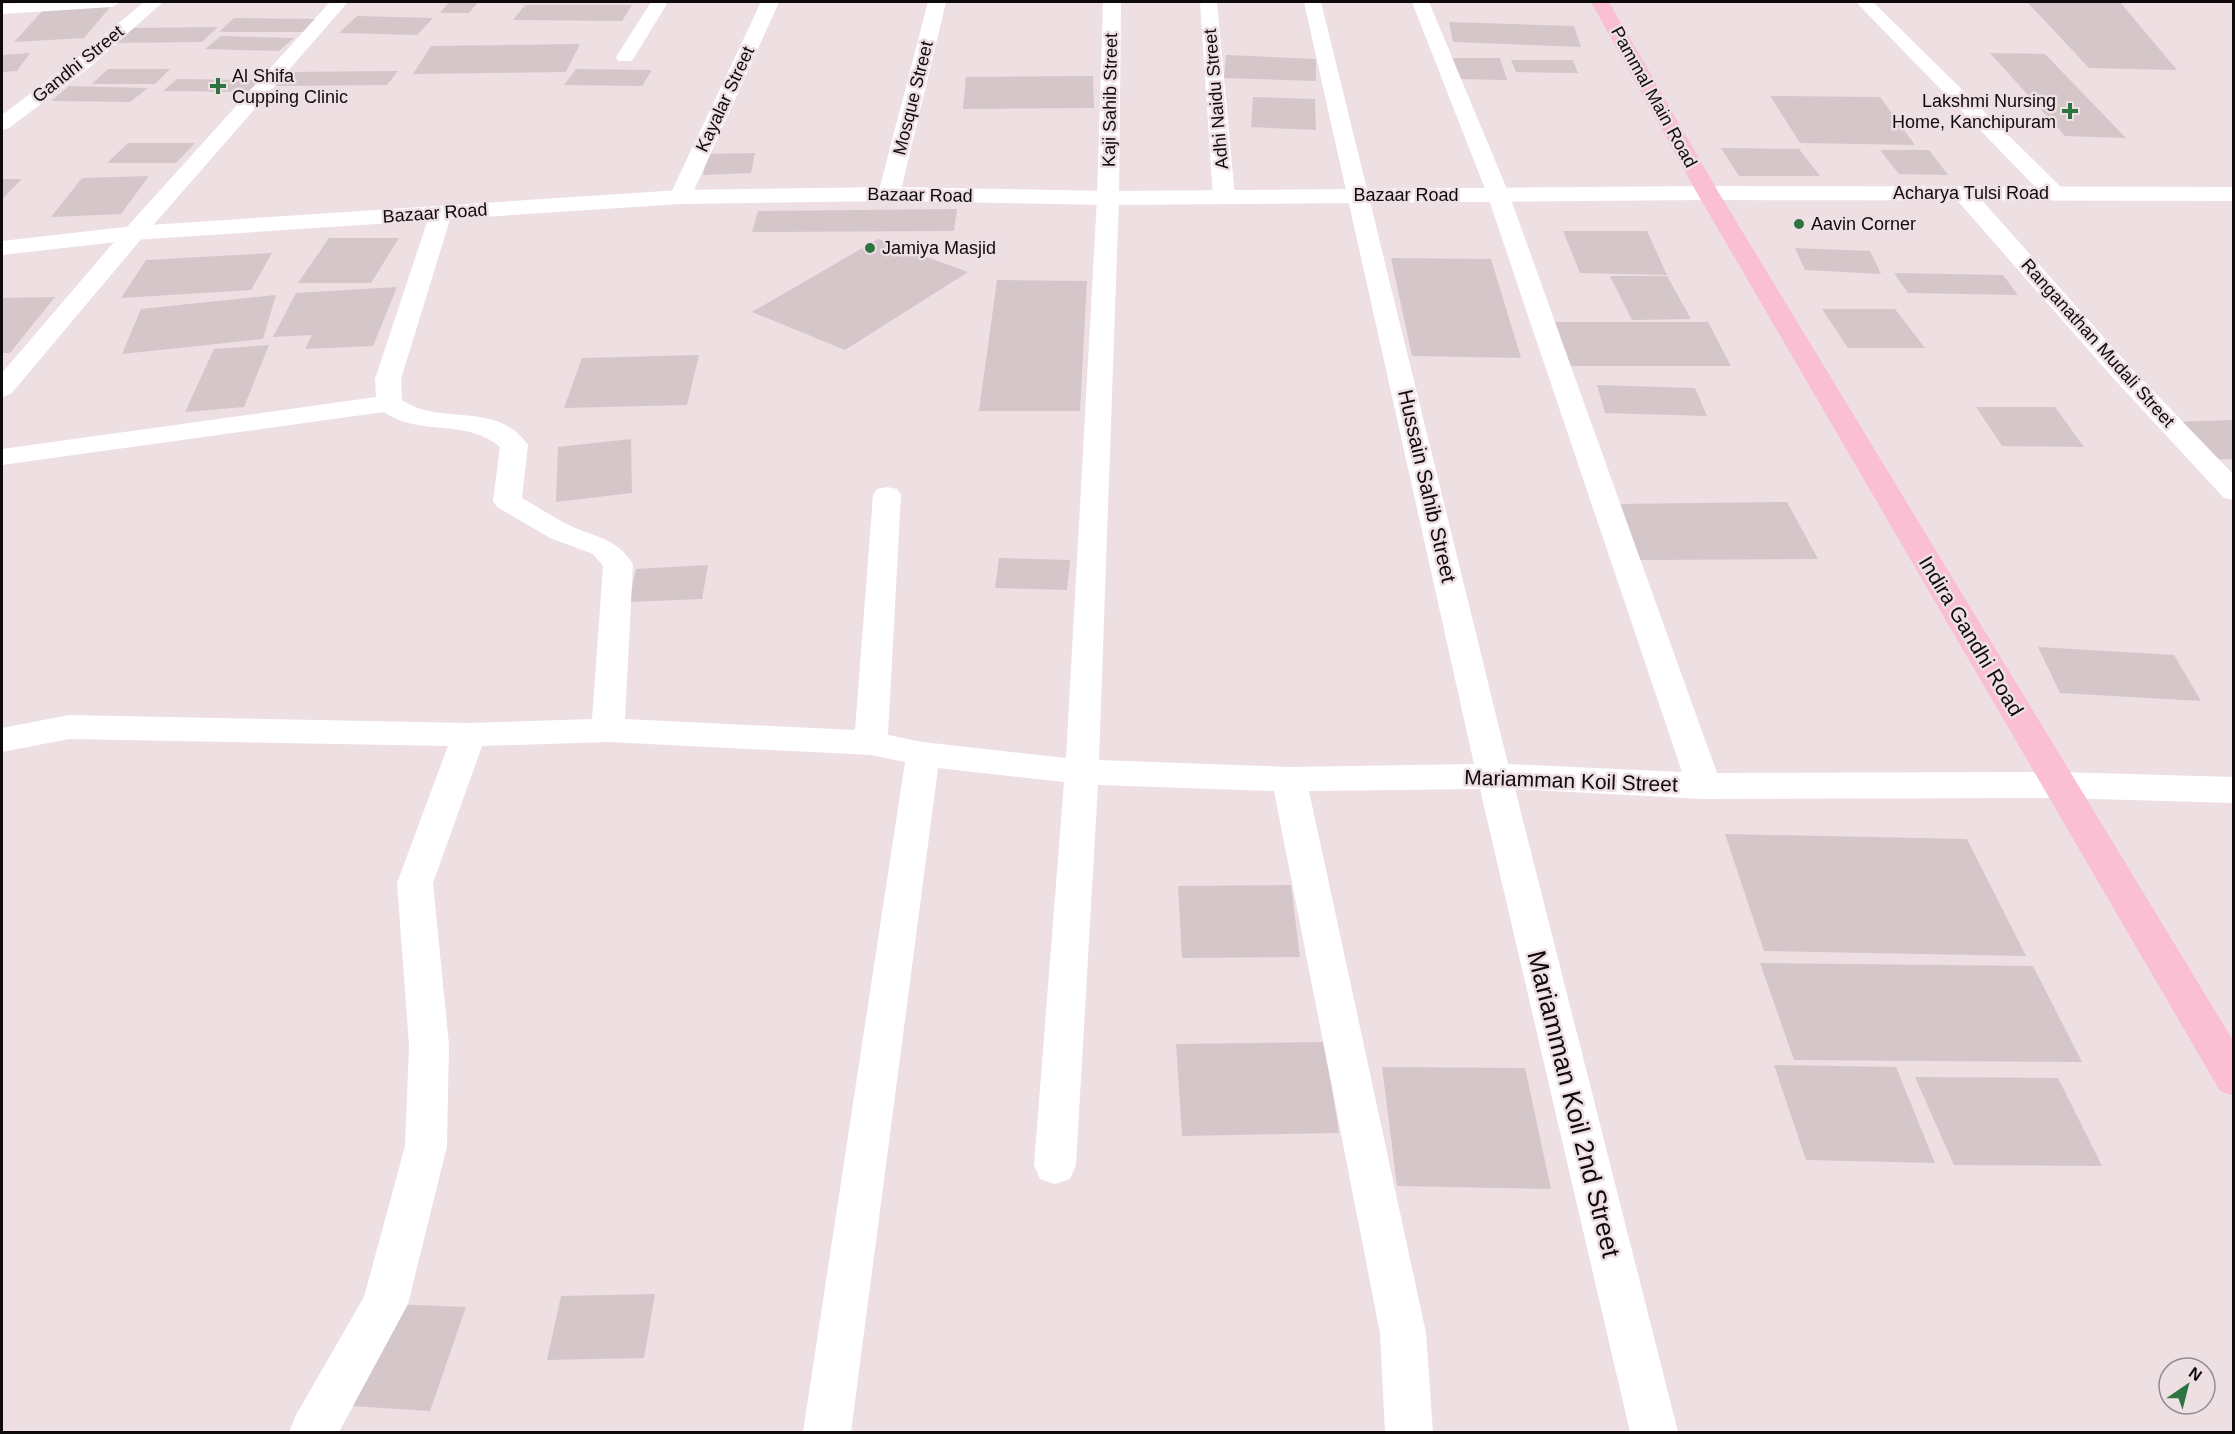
<svg xmlns="http://www.w3.org/2000/svg" width="2235" height="1434" font-family="Helvetica,sans-serif">
<style>
.building{fill:#d4c6c9}
.lines{fill:none;stroke-linecap:round;stroke-linejoin:round}
.minor{fill:#fff;fill-rule:evenodd}
.tertiary{fill:#fff;fill-rule:evenodd}
.primary{fill:#fabfd2;fill-rule:evenodd}
.poi-dot{fill:#2d7440;stroke:#eedfe3;stroke-width:2}
.labels{text-anchor:middle;stroke-width:5;stroke-linejoin:round;paint-order:stroke}
.far-street-label{font-size:18px;fill:#0f0b0c;stroke:#eedfe3}
.far-poi-label{font-size:18px;fill:#0f0b0c;stroke:#eedfe3;text-anchor:start}
.street-label{font-size:21px;fill:#0f0b0c;stroke:#eedfe3}
.near-street-label{font-size:26px;fill:#0f0b0c;stroke:#eedfe3}
</style>
<rect width="100%" height="100%" fill="#eedfe3"/>
<!-- building -->
<path class="building" d="M449,2H478L469,13H440Z
M2027,2H2120L2177,70L2089,68Z
M525,5H632L622,21L513,20Z
M111,6L84,38L14,42L44,9Z
M357,16L433,18L417,35L339,33Z
M234,18L317,19L304,32H219Z
M1449,22L1574,26L1581,47L1453,42Z
M218,27L202,42L114,43L131,28Z
M221,36L294,38L279,51L205,49Z
M580,44L566,72L413,74L431,46Z
M30,53L17,71L2,72V55Z
M1990,53L2045,54L2126,138L2065,136Z
M1226,55L1316,59V81L1224,78Z
M1452,58H1500L1507,80L1458,79Z
M1511,60H1573L1578,73L1516,72Z
M108,69H170L155,84H92Z
M576,69L652,70L642,86L564,85Z
M398,71L387,85L273,86L285,72Z
M1093,76L1094,108L963,109L966,77Z
M177,79L260,80L248,92L163,91Z
M69,86L148,88L130,102L51,101Z
M1770,96L1880,97L1915,145L1800,143Z
M1253,97L1315,99L1316,130L1251,127Z
M128,143H195L176,163H107Z
M1721,148L1799,149L1820,176H1739Z
M1880,150H1929L1948,175L1899,174Z
M755,153L751,173L703,175L708,154Z
M149,176L121,214L51,217L82,178Z
M2,179H22L2,199Z
M957,209L954,231L752,232L758,211Z
M1563,231H1647L1667,275L1580,273Z
M329,238H399L371,283H298Z
M878,239L968,272L845,350L752,312Z
M1795,248L1870,251L1881,274L1805,270Z
M272,253L251,290L121,298L146,260Z
M1391,258L1491,259L1521,358L1412,356Z
M1894,273L2003,275L2018,295L1908,293Z
M1610,276H1667L1691,319L1632,320Z
M997,280L1087,281L1080,411H979Z
M397,287L373,346L305,349L312,335L273,337L296,293Z
M276,295L263,339L122,354L141,309Z
M55,297L10,353H2V298Z
M1822,309H1895L1925,348H1848Z
M1548,322H1708L1731,366H1566Z
M269,345L244,407L185,412L214,349Z
M699,355L687,405L564,408L582,358Z
M1597,385L1695,388L1707,416L1605,413Z
M1976,407H2055L2084,447L2002,446Z
M2234,420V459L2207,460L2169,422Z
M631,439L632,493L556,502L558,447Z
M1787,502L1818,559L1640,560L1617,504Z
M999,558L1070,560L1067,590L995,588Z
M708,565L702,599L629,602L636,569Z
M2038,647L2174,655L2201,701L2060,693Z
M1725,834L1967,839L2026,956L1764,951Z
M1291,885L1300,957L1182,958L1178,886Z
M1760,963L2033,966L2082,1062L1794,1060Z
M1325,1042L1339,1133L1182,1136L1176,1044Z
M1774,1065L1896,1067L1935,1163L1806,1160Z
M1382,1067L1525,1068L1551,1189L1397,1186Z
M1915,1077L2058,1078L2102,1166L1954,1165Z
M655,1294L644,1358L547,1360L561,1296Z
M390,1304L466,1307L430,1411L351,1406Z"/>
<g class="lines">
<!-- minor -->
<path class="minor" d="M36,2H121L112,7L2,14V4Z
M144,2H163L90,67L9,128L2,130V115L76,59Z
M330,2H348L142,238L11,394L2,397V373L126,228Z
M651,2H668L632,61H618L616,57Z
M761,2H779L691,197L688,202H672L669,197Z
M928,2H946L900,194L897,199H881L878,194Z
M1103,2H1121L1119,198L1099,760L1289,767L1474,764L1304,2H1321L1508,764L1682,772L1487,194L1412,2H1429L1509,194L1717,773L2060,772L2234,777V803L2060,798L1704,799L1515,789L1678,1432H1630L1480,789L1309,791L1426,1333L1433,1432H1385L1380,1333L1274,791L1098,785L1076,1165L1070,1179L1055,1184L1040,1179L1034,1165L1064,782L938,768L851,1432H803L905,762L871,755L608,742L482,746L433,883L449,1045L447,1146L408,1304L339,1432H289L296,1415L364,1297L405,1146L409,1045L397,883L448,746L69,739L2,752V728L69,715L469,723L592,719L603,566L593,554L550,538L497,507L493,501L500,447C467,418 419,437 384,412L2,465V449L376,397L375,379L430,213L433,208H449L452,213L401,379L402,400C440,427 496,399 528,445L522,498C538,507 554,518 571,526C597,538 615,537 633,564L625,719L855,730L873,495L877,489L887,487L897,489L901,495L888,735L923,742L1066,758L1097,198Z
M1200,2H1217L1235,197L1232,202H1216L1213,197Z
M1856,2H1873L2061,187L2064,192L2061,197H2045Z
M1963,186L1971,188L2132,369L2234,475V500L2224,498L2114,379L1955,198L1952,193L1955,188Z"/>
<!-- tertiary -->
<path class="tertiary" d="M1708,186L2234,187V201L1708,200L1108,205L889,201L680,204L134,240L2,255V241L134,226L680,190L889,187L1108,191Z"/>
<!-- primary -->
<path class="primary" d="M1591,2H1609L1719,193L2234,1042V1096L2220,1091L1697,193Z"/>
</g>
<!-- markers -->
<g class="poi-dot">
<path d="M215 77h6v6h6v6h-6v6h-6v-6h-6v-6h6z"/>
<path d="M2067 102h6v6h6v6h-6v6h-6v-6h-6v-6h6z"/>
<circle cx="1799" cy="224" r="6"/>
<circle cx="870" cy="248" r="6"/>
</g>
<g class="labels">
<!-- far-street labels -->
<g class="far-street-label">
<text transform="translate(78 64) rotate(-39)" y="6">Gandhi Street</text>
<text transform="translate(1654 97) rotate(61)" y="6">Pammal Main Road</text>
<text transform="translate(913 98) rotate(-76)" y="6">Mosque Street</text>
<text transform="translate(725 99) rotate(-65)" y="6">Kayalar Street</text>
<text transform="translate(1216 99) rotate(-95)" y="6">Adhi Naidu Street</text>
<text transform="translate(1110 100) rotate(-89)" y="6">Kaji Sahib Street</text>
<text x="1971" y="199">Acharya Tulsi Road</text>
<text transform="translate(920 195) rotate(1)" y="6">Bazaar Road</text>
<text x="1406" y="201">Bazaar Road</text>
<text transform="translate(435 213) rotate(-4)" y="6">Bazaar Road</text>
<text transform="translate(2098 343) rotate(48)" y="6">Ranganathan Mudali Street</text>
</g>
<!-- far-poi labels -->
<g class="far-poi-label">
<text x="232" y="82">Al Shifa<tspan x="232" dy="21">Cupping Clinic</tspan></text>
<text x="2056" y="107" text-anchor="end">Lakshmi Nursing<tspan x="2056" dy="21">Home, Kanchipuram</tspan></text>
<text x="1811" y="230">Aavin Corner</text>
<text x="882" y="254">Jamiya Masjid</text>
</g>
<!-- street labels -->
<g class="street-label">
<text transform="translate(1427 486) rotate(77)" y="7">Hussain Sahib Street</text>
<text transform="translate(1971 636) rotate(59)" y="7">Indira Gandhi Road</text>
<text transform="translate(1571 781) rotate(2)" y="7">Mariamman Koil Street</text>
</g>
<!-- near-street labels -->
<g class="near-street-label">
<text transform="translate(1574 1104) rotate(76)" y="9">Mariamman Koil 2nd Street</text>
</g>
</g>
<!-- border -->
<rect width="2235" height="1434" fill="none" stroke="#0f0b0c" stroke-width="6"/>
<!-- north arrow -->
<g transform="translate(2187 1386) rotate(35)"><circle r="28" fill="#eedfe3" stroke="#958a8d" stroke-width="1.5"/>
<path d="M0-4.5L10 22L0 15L-10 22Z" fill="#2d7440"/>
<text y="-9" font-size="16" font-weight="bold" text-anchor="middle" fill="#0f0b0c">N</text>
</g>
</svg>
